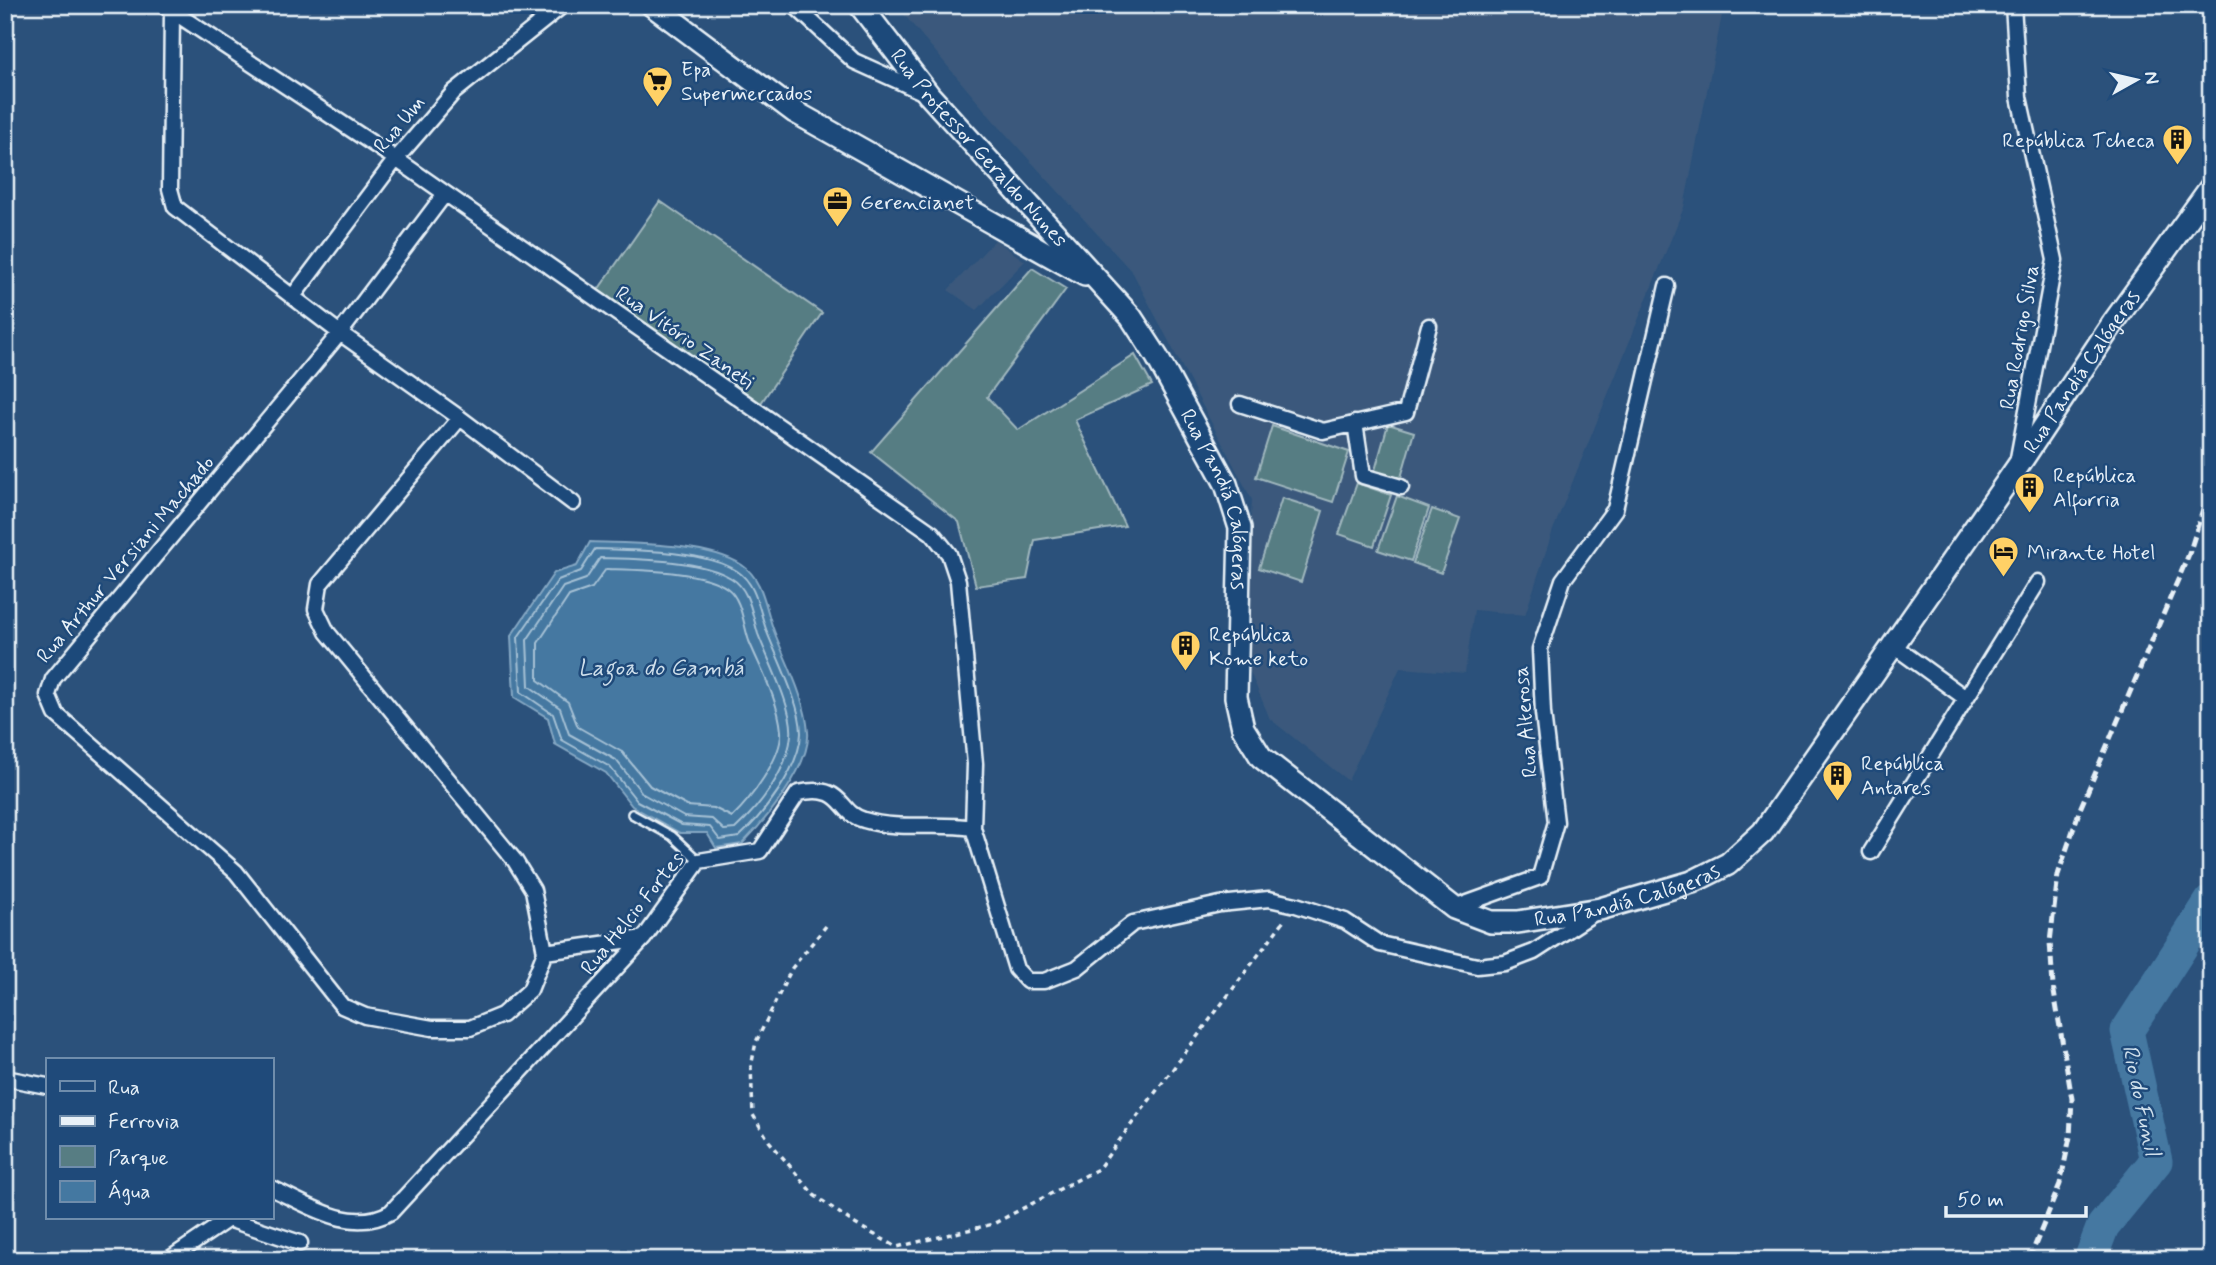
<svg xmlns="http://www.w3.org/2000/svg" width="2216" height="1265" font-family="Mynerve,sans-serif">
<style>
.built{fill:#3a597c}
.green{fill:#577d83;stroke:#a0b7be;stroke-width:2}
.water{fill:#4478a1;stroke:#86a8c4;stroke-width:2}
.lines{fill:none;stroke-linecap:round;stroke-linejoin:round}
.shore{stroke:#a6c1d5;stroke-width:2}
.river{stroke:#4478a1;stroke-width:33}
.lane-casing{stroke:#e8f1f8;stroke-width:12}
.street-casing{stroke:#e8f1f8;stroke-width:19}
.secondary-casing{stroke:#e8f1f8;stroke-width:26}
.path{stroke:#e8f1f8;stroke-width:3.5;stroke-dasharray:5 5;stroke-linecap:butt}
.lane{stroke:#1f4a7a;stroke-width:7}
.street{stroke:#1f4a7a;stroke-width:14}
.secondary{stroke:#1f4a7a;stroke-width:21}
.rail{stroke:#e8f1f8;stroke-width:5;stroke-dasharray:10 5;stroke-linecap:butt}
.labels{text-anchor:middle;stroke-width:5;stroke-linejoin:round;paint-order:stroke}
.poi-label{font-size:21px;fill:#e8f1f8;stroke:#1f4a7a;text-anchor:start}
.street-label{font-size:21px;fill:#e8f1f8;stroke:#1f4a7a}
.water-label{font-size:23px;font-style:italic;fill:#cfdfeb;stroke:#1f4a7a}
</style>
<rect width="100%" height="100%" fill="#2b517b"/>
<filter id="ink" filterUnits="userSpaceOnUse"><feTurbulence type="fractalNoise" baseFrequency=".0143" numOctaves="2"/><feDisplacementMap in="SourceGraphic" scale="14" xChannelSelector="R" yChannelSelector="G"/><feConvolveMatrix kernelMatrix="1 2 1 2 8 2 1 2 1" color-interpolation-filters="sRGB"/></filter>
<g filter="url(#ink)">
<!-- built -->
<path class="built" d="M896,5H1724L1684,207L1553,530L1525,615L1474,610L1465,673L1400,668L1348,781L1270,719L1242,653L1252,500L1133,273L993,120Z
M995,240L1025,261L977,310L948,290Z"/>
<!-- green -->
<path class="green" d="M660,201L822,313L761,403L598,290Z
M1032,268L1066,289L987,397L1018,430L1135,355L1152,385L1075,420L1125,526L1035,540L1027,579L976,586L959,522L871,452Z
M1388,424L1414,432L1400,481L1374,474Z
M1272,426L1349,452L1333,502L1256,477Z
M1357,483L1391,495L1374,546L1339,534Z
M1397,496L1429,508L1411,561L1378,550Z
M1282,498L1323,511L1301,582L1259,568Z
M1432,509L1460,519L1441,573L1413,563Z"/>
<!-- water -->
<path class="water" d="M590,542C632,544 706,542 742,565C764,580 765,608 774,631C786,663 805,696 808,732C811,766 765,821 742,844L716,848L707,833H680L632,806L606,773L555,744L548,718L514,697L511,636L554,573L577,566Z"/>
<g class="lines">
<!-- shore -->
<path class="shore" d="M595,549C633,550 705,550 737,571C757,584 759,611 767,632C777,658 801,705 801,733C800,768 763,815 739,837L720,840L710,827L682,825L637,801L610,767L562,740L553,714L521,692L518,637L558,580L581,571Z
M600,558C636,559 701,559 731,578C750,589 752,615 758,634C767,658 794,710 791,735C788,770 760,806 735,829L724,830L712,819L684,817L643,794L616,760L569,734L560,708L529,686L527,640L563,587L586,579Z
M606,569C635,570 704,570 727,588C742,599 743,624 749,641C761,670 778,699 781,731C783,757 749,801 732,817L714,808L687,806L650,786L622,752L578,727L568,702L538,680V643L569,596L592,588Z"/>
<!-- river -->
<path class="river" d="M2090,1260L2103,1226L2156,1161L2127,1031L2211,901"/>
<defs>
<path id="lane" d="M632,814L672,836L699,861"/>
<path id="street" d="M163,5L396,159L932,533L949,554L958,581L975,764L973,828
M794,5L854,61L925,93
M2013,5L2019,97L2055,260L2018,458
M172,12L170,189L175,207L340,333L460,418L573,503
M444,195L340,333L53,679L48,695L56,714L236,872L342,1006L365,1016L432,1028H470L502,1015L530,990L545,952L533,890L515,861L327,632L316,609L320,584L460,418
M294,295L396,159L454,92L563,5
M1240,404L1323,431L1406,412L1429,326
M1355,423L1363,476L1401,487
M1891,644L1964,697
M1871,852L2038,582
M1454,908L1540,877L1556,822L1543,713L1540,649L1563,580L1615,509L1667,286
M545,952L644,938
M5,1078L47,1086
M271,1188C309,1205 351,1235 391,1212L644,938L699,861L760,851L798,793C846,783 837,813 864,820C900,831 936,822 973,828L1016,969L1027,981H1044L1077,968L1133,923L1220,904L1269,899L1296,905L1345,921L1380,944L1477,966L1505,963L1534,952L1594,913
M225,1218L300,1243
M168,1260L227,1220"/>
<g id="secondary">
<path d="M652,5L795,112L1085,275"/>
<path id="s1" d="M860,5L929,95L1131,317L1157,357L1226,484L1240,528L1236,697L1243,728L1261,757L1454,908L1491,922H1518L1600,909L1692,882L1728,864L1763,832L2016,469L2113,323L2211,187"/>
</g>
</defs>
<!-- lane casing -->
<use href="#lane" class="lane-casing"/>
<!-- street casing -->
<use href="#street" class="street-casing"/>
<!-- secondary casing -->
<use href="#secondary" class="secondary-casing"/>
<!-- path -->
<path class="path" d="M826,926L792,968L756,1042L751,1067L753,1115L769,1141L814,1195L855,1224L897,1247L993,1224L1098,1169L1286,918"/>
<!-- lane -->
<use href="#lane" class="lane"/>
<!-- street -->
<use href="#street" class="street"/>
<!-- secondary -->
<use href="#secondary" class="secondary"/>
<!-- rail -->
<path class="rail" d="M2029,1260L2060,1184L2070,1137L2072,1099L2053,986L2050,942L2058,875L2080,809L2189,554L2211,485"/>
</g>
</g>
<!-- icons -->
<defs>
<symbol id="supermarket-pin" viewBox="-11 -11 22 30"><path d="M0 17L-7.5 6A9.5 9.5 0 1 1 7.5 6Z" fill="#ffd166" stroke="#1f4a7a"/><path d="M-6-5.5h2.5l.6 2H6L4.5 2H-2.5L-4.4-4H-6ZM-1.5 3.2a1.3 1.3 0 1 0 .1 0ZM3 3.2a1.3 1.3 0 1 0 .1 0Z" fill="#111"/></symbol>
<symbol id="building-pin" viewBox="-11 -11 22 30"><path d="M0 17L-7.5 6A9.5 9.5 0 1 1 7.5 6Z" fill="#ffd166" stroke="#1f4a7a"/><path d="M-4-6H4V6H1V3H-1V6H-4ZM-2.5-4.3h1.7v1.8h-1.7ZM.8-4.3h1.7v1.8H.8ZM-2.5-1h1.7V.8h-1.7ZM.8-1h1.7V.8H.8Z" fill="#111"/></symbol>
<symbol id="office-pin" viewBox="-11 -11 22 30"><path d="M0 17L-7.5 6A9.5 9.5 0 1 1 7.5 6Z" fill="#ffd166" stroke="#1f4a7a"/><path d="M-6-3h4V-5.5h4V-3h4V5H-6ZM-1-4.5V-3h2v-1.5ZM-6 0V1H6V0Z" fill="#111"/></symbol>
<symbol id="hotel-pin" viewBox="-11 -11 22 30"><path d="M0 17L-7.5 6A9.5 9.5 0 1 1 7.5 6Z" fill="#ffd166" stroke="#1f4a7a"/><path d="M-6-4.5h1.5V1H6V5H4.5V3h-9V5H-6ZM-4 0a1.8 1.8 0 1 1 3.6 0ZM.5 0V-2.5h3Q6-2.5 6 0Z" fill="#111"/></symbol>
</defs>
<g fill-rule="evenodd">
<use href="#supermarket-pin" x="640" y="64" width="35" height="47"/>
<use href="#building-pin" x="2160" y="122" width="35" height="47"/>
<use href="#office-pin" x="820" y="184" width="35" height="47"/>
<use href="#building-pin" x="2012" y="470" width="35" height="47"/>
<use href="#hotel-pin" x="1986" y="534" width="35" height="47"/>
<use href="#building-pin" x="1168" y="628" width="35" height="47"/>
<use href="#building-pin" x="1820" y="758" width="35" height="47"/>
</g>
<g class="labels">
<!-- poi labels -->
<g class="poi-label">
<text x="681" y="76">Epa<tspan x="681" dy="24">Supermercados</tspan></text>
<text x="2155" y="147" text-anchor="end">República Tcheca</text>
<text x="860" y="209">Gerencianet</text>
<text x="2053" y="482">República<tspan x="2053" dy="24">Alforria</tspan></text>
<text x="2027" y="559">Mirante Hotel</text>
<text x="1209" y="641">República<tspan x="1209" dy="24">Kome keto</tspan></text>
<text x="1861" y="770">República<tspan x="1861" dy="24">Antares</tspan></text>
</g>
<!-- street labels -->
<g class="street-label">
<text transform="translate(399 124) rotate(-50)" y="7">Rua Um</text>
<text dy="7" stroke="none"><textPath href="#s1" startOffset="186">Rua Professor Geraldo Nunes</textPath></text>
<text transform="translate(685 337) rotate(35)" y="7">Rua Vitório Zaneti</text>
<text transform="translate(2019 337) rotate(-80)" y="7">Rua Rodrigo Silva</text>
<text dy="7" stroke="none"><textPath href="#s1" startOffset="2025">Rua Pandiá Calógeras</textPath></text>
<text dy="7" stroke="none"><textPath href="#s1" startOffset="618">Rua Pandiá Calógeras</textPath></text>
<text transform="translate(125 559) rotate(-50)" y="7">Rua Arthur Versiani Machado</text>
<text transform="translate(1525 722) rotate(-95)" y="7">Rua Alterosa</text>
<text dy="7" stroke="none"><textPath href="#s1" startOffset="1311">Rua Pandiá Calógeras</textPath></text>
<text transform="translate(632 913) rotate(-51)" y="7">Rua Helcio Fortes</text>
</g>
<!-- water labels -->
<g class="water-label">
<text x="661" y="675">Lagoa do Gambá</text>
<text transform="translate(2142 1100) rotate(78)" y="8">Rio do Funil</text>
</g>
</g>
<!-- margin -->
<rect width="2216" height="1265" fill="none" stroke="#1f4a7a" stroke-width="28"/>
<rect x="14" y="14" width="2188" height="1237" fill="none" stroke="#e8f1f8" stroke-width="2.5" filter="url(#ink)"/>
<!-- legend -->
<rect x="46" y="1058" width="228" height="161" fill="#1f4a7a" stroke="#6f8dac" stroke-width="2"/>
<rect x="60" y="1081" width="35" height="10" fill="#1f4a7a" stroke="#6f8dac" stroke-width="2"/>
<text x="108" y="1094" font-size="21" fill="#e8f1f8">Rua</text>
<rect x="60" y="1116" width="35" height="10" fill="#e8f1f8" stroke="#6f8dac" stroke-width="2"/>
<text x="108" y="1128" font-size="21" fill="#e8f1f8">Ferrovia</text>
<rect x="60" y="1146" width="35" height="21" fill="#577d83" stroke="#6f8dac" stroke-width="2"/>
<text x="108" y="1164" font-size="21" fill="#e8f1f8">Parque</text>
<rect x="60" y="1181" width="35" height="21" fill="#4478a1" stroke="#6f8dac" stroke-width="2"/>
<text x="108" y="1198" font-size="21" fill="#e8f1f8">Água</text>
<!-- north arrow -->
<g transform="translate(2136 80) rotate(82)" stroke="#1f4a7a" stroke-width="5" paint-order="stroke">
<path d="M0-5L12 26L0 18L-12 26Z" fill="#e8f1f8"/>
<text y="-10" font-size="19" font-weight="bold" text-anchor="middle" fill="#e8f1f8">N</text>
</g>
<!-- scale -->
<path d="M1946 1206v10h140v-10" fill="none" stroke="#e8f1f8" stroke-width="3.5"/>
<text x="1957" y="1206" font-size="21" fill="#e8f1f8" stroke="#1f4a7a" stroke-width="5" paint-order="stroke">50 m</text>
</svg>
